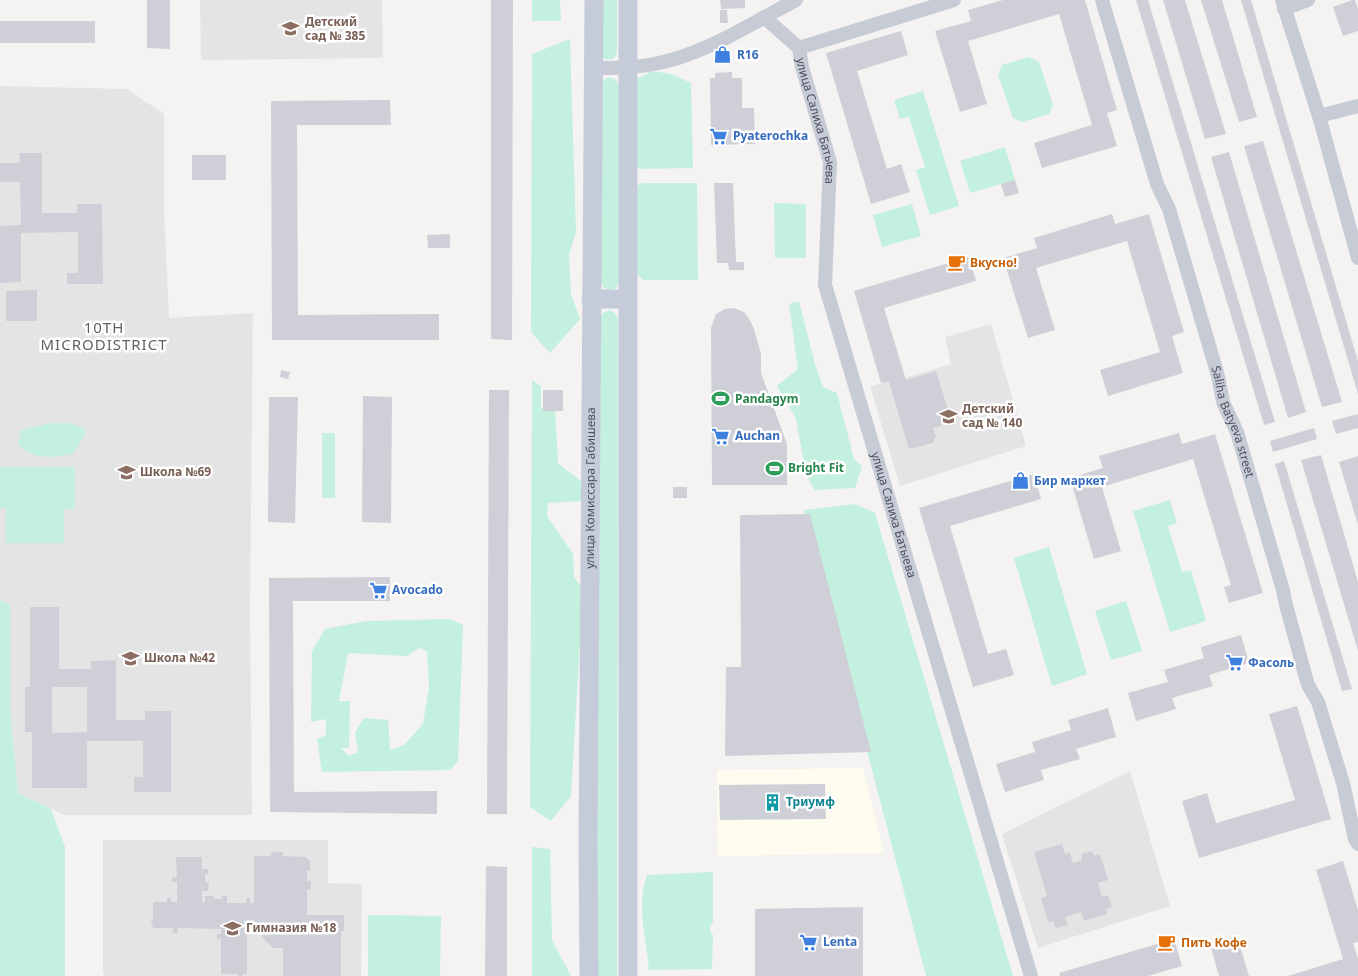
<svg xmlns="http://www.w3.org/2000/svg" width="1358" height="976" font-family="'Noto Sans',sans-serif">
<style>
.commercial{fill:#fdfcee}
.education{fill:#e5e4e4}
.green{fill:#c3f0df;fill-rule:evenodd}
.building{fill:#cfd0d7;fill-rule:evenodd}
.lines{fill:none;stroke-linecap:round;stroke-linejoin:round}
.street{stroke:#c7cbd6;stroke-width:14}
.secondary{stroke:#c6cbda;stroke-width:19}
.labels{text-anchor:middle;stroke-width:5;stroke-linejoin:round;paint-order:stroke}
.education-label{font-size:12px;font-weight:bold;fill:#785e54;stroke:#fff;text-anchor:start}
.shop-label{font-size:12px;font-weight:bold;fill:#366cbe;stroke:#fff;text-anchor:start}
.street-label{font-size:12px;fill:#4a5160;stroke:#fff}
.food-label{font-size:12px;font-weight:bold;fill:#c56008;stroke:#fff;text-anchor:start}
.leisure-label{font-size:12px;font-weight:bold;fill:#27864d;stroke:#fff;text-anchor:start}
.culture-label{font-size:12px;font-weight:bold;fill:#0d838f;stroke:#fff;text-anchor:start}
.quarter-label{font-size:15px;letter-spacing:1px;fill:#5f6167;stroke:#fff}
</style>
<rect width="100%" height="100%" fill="#f4f3f2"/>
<!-- commercial -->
<path class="commercial" d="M863,768L884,853L718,856L717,770Z"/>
<!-- education -->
<path class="education" d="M200,0H382L383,58L201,60Z
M0,86L127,89L164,114V209L169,318L253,313L250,608L252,815H64L18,793L10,709V605L0,600Z
M991,324L1026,446L900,486L870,386L905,378L951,364L945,337Z
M1130,771L1170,906L1038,948L1002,834Z
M103,840H328V883L362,884L361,976H105L103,972Z"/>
<!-- green -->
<path class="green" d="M532,0H560L561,21H532Z
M599,0H617V53C614,61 607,62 601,56Z
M570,39L576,232L569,255L571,294L580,319L550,353L531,332L532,54Z
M1029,57L1039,62L1053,105L1049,114L1022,122L1013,118L998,75L1002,65Z
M652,71L671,74L691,83L693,168L639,169L637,167L633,81Z
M610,77L616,80L619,87V281L616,288C610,292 604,290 601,283V83L603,80Z
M923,91L959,206L930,215L916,170L925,167L909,117L900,119L894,100Z
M1005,147L1015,180L970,193L960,161Z
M642,183H697L698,280H643L635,273V187Z
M774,203L806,204V258H775Z
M912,204L921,236L882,247L873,215Z
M799,301L815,364L823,387L837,393L854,459L862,466L855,488L815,490L806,475L796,418L777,386L798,369L789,304Z
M609,310L615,313L618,319L617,976H596L601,316L603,313Z
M532,380L541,386V408L555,410L558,463L583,483L582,501L548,503L547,516L573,554L574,577L583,589L571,796L551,821L530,807Z
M52,423H68L84,428L86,433L73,454C54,457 32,461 18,444L21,430Z
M322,433H335V498H322Z
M0,467H75V508L64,509V543H6V508H0Z
M1170,500L1177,523L1168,526L1182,572L1191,570L1206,621L1170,632L1133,511Z
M855,504L875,513L1013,976H926L804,510Z
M1049,547L1087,674L1052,686L1014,558Z
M0,600L10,605V709L18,793L51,809L65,847V976H0Z
M1126,601L1142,651L1111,660L1095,611Z
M451,619L463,625L458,761L450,770L322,772L317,739L326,735V719L311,722L312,651L325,629L366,621ZM419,648L427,651L429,688L423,724L404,745L390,750L388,720L364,718L355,732L358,752L349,756L341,748H349L350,701H339L348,653L407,656Z
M532,847L550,849L552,940L571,976H532Z
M713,872V922L710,926V931L713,935L712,969L649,970C646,937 636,907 647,875Z
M368,915L441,916L440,976H368Z"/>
<!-- building -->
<path class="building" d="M147,0H170V49L147,48Z
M491,0H513L512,340L491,339Z
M720,0H745V8L721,9Z
M1003,0H1085L1117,110L1107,113L1117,146L1042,168L1034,143L1092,125L1059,14L968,41L987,104L960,112L935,31L971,21L968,10Z
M1136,0H1148L1275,422L1264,425Z
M1163,0H1185L1226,134L1205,139Z
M1201,0H1222L1257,117L1239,122Z
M1241,0H1251L1358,361V394Z
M1352,0H1355L1358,9V31L1343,36L1333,7Z
M720,10H727L728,23H720Z
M0,21H95V43H0Z
M901,31L908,55L857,71L887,169L901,164L910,192L871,204L826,53Z
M714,49H730V57H714Z
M732,72V78H742V108H754L755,144L711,145L710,78H715V73Z
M390,100L391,125H297L298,315L439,314V340H272L271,101Z
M1263,141L1342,402L1322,407L1244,146Z
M1229,152L1306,412L1288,418L1211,157Z
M19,153H42V213H77V204H102L103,284H67V273H78V232L21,233V282L0,283V226L21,225L20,182H0V163H20Z
M192,155H226V180H192Z
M1015,180L1019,193L1005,197L1001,184Z
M714,183H733L736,262H744V270H729L728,263H717Z
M1112,214L1115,224L1149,214L1184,332L1172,336L1183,373L1108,396L1100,370L1160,352L1127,241L1036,268L1055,330L1028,338L1003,258L1037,248L1034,238Z
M450,234V248H428L427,235Z
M969,257L976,281L884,308L906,380L936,371L949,413L941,426L933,428L936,436L933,443L909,449L889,382L881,383L854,291Z
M37,290V321H6V291Z
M734,308L744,312L750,320L754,329L761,354V373L787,444V485H712L711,328L716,314L725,309Z
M281,370L290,372L288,379L280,377Z
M489,390H509L507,814H487Z
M543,390H563V411H543Z
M363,396L392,397L391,523L362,522Z
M269,397H298L295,523L268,522Z
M1358,414V428L1336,434L1332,421Z
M1314,428L1317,439L1273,452L1270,441Z
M1179,433L1182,444L1215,434L1263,593L1229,603L1224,587L1231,585L1193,459L1102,487L1121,551L1094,559L1070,478L1103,468L1099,456Z
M1321,455L1358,582V651L1301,460Z
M1358,456V525L1339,462Z
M1284,461L1352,689L1342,691L1275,464Z
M1034,474L1041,499L950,526L988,654L1006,649L1014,675L973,687L919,508Z
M673,487H687V498H673Z
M810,514L871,752L725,756L726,667H741L740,515Z
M390,577V601H293L294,792L437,791V814L270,812L269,578Z
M30,607H59V669H91V661L116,660V720H145V711H171V792H134V777H143V741H87V788H32V732H25V687H30ZM52,687H87V732L52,733Z
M1241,635L1249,663L1209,675L1213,686L1172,698L1176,709L1136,721L1128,693L1168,682L1164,670L1204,658L1201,647Z
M1297,706L1331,819L1199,858L1182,801L1207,793L1216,823L1295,800L1269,714Z
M1108,708L1116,737L1076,749L1080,759L1041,770L1044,780L1005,792L996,764L1035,752L1032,742L1071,730L1068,720Z
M825,784L826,819L720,820L719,785Z
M1062,844L1065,854L1070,853L1073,863L1082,860L1081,854L1092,851L1094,856L1100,854L1108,880L1098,883L1102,897L1108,895L1112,907L1106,909L1107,914L1084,921L1081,912L1065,917L1068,925L1056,928L1053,921L1048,922L1041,898L1047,896L1034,852Z
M275,852H283V856L307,857V860L310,859V871H307V881H311V889L307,890V915H344V931H341V976H283V948H273L262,937V929H247V974H242V976H238V974H221V939H217V934H221V929L178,928V933H173V928H153L151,920H153V902H167V898H171V902H177V882H172V877H177L176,857H202V869H208V874H205V882H209L208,891H202V902L205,903V896H214V899H222V896H227V903H246V898H250V903H254V856H271V853Z
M1343,861L1358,910V942L1353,943L1358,959V976H1288L1343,959L1316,870Z
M486,866L507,867V976H485Z
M863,907V976H755V909Z
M1237,936L1249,976H1219L1210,944Z
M1174,939L1182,966L1148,976H1060L1059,973Z"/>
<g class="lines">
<!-- street -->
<g class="street">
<path id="s1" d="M1102,0L1157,184L1169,209L1218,376L1223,402L1237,432L1283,590L1286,605L1308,685L1318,702L1343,783L1355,839L1358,844"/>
<path d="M1282,0L1319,116L1358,258"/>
<path d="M1284,9L1308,0"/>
<path id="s2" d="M764,17L799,48L802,67L830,162L825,285L1031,976"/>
<path d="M799,48L954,0"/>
<path d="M593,68C614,68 634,68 654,64C704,55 752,23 796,0"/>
<path d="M1319,116L1358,106"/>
</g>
<!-- secondary -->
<g class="secondary">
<path d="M591,299H627"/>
<path id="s3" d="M589,976L588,842L594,0"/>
<path d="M628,976V0"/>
</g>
</g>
<!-- icons -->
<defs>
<symbol id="school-bare" viewBox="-9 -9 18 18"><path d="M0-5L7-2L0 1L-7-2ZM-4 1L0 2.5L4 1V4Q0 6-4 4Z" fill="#8d6e63" stroke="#fff" stroke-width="2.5" paint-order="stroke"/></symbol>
<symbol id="shop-bare" viewBox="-9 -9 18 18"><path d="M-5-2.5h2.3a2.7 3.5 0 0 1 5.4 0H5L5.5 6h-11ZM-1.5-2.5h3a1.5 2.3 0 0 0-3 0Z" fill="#3f7fe0" stroke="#fff" stroke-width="2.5" paint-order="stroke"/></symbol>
<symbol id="supermarket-bare" viewBox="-9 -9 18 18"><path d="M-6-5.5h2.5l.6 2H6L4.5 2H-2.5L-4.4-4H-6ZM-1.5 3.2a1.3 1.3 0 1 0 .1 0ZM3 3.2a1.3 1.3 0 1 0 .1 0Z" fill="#3f7fe0" stroke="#fff" stroke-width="2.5" paint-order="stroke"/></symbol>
<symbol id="cafe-bare" viewBox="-9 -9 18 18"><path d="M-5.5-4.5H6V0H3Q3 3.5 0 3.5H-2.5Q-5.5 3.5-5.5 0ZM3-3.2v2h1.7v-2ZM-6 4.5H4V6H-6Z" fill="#e8710a" stroke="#fff" stroke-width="2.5" paint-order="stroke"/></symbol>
<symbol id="stadium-bare" viewBox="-9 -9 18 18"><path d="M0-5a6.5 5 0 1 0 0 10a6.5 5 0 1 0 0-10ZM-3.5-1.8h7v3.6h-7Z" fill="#2e9e5b" stroke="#fff" stroke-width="2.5" paint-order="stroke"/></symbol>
<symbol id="building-bare" viewBox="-9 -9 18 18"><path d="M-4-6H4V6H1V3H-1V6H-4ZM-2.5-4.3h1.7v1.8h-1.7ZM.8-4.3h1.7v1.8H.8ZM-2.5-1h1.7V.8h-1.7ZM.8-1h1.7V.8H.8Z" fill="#0f9aa8" stroke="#fff" stroke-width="2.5" paint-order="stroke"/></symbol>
</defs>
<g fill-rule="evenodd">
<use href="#school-bare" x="278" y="16" width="25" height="25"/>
<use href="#shop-bare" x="710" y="42" width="25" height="25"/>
<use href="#supermarket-bare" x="706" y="124" width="25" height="25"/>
<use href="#cafe-bare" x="944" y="250" width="25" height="25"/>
<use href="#stadium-bare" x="708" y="386" width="25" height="25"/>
<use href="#school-bare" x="936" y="404" width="25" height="25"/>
<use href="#supermarket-bare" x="708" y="424" width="25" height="25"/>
<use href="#stadium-bare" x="762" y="456" width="25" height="25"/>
<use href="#school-bare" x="114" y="460" width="25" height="25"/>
<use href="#shop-bare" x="1008" y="468" width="25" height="25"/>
<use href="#supermarket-bare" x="366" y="578" width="25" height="25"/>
<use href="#school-bare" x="118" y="646" width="25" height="25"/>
<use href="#supermarket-bare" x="1222" y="650" width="25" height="25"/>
<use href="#building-bare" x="760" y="790" width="25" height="25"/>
<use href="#school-bare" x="220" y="916" width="25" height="25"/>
<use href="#supermarket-bare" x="796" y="930" width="25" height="25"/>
<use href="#cafe-bare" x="1154" y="930" width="25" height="25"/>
</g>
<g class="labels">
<!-- education labels -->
<g class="education-label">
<text x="305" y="26">Детский<tspan x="305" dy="14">сад № 385</tspan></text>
<text x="962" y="413">Детский<tspan x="962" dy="14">сад № 140</tspan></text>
<text x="140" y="476">Школа №69</text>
<text x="144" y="662">Школа №42</text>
<text x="246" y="932">Гимназия №18</text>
</g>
<!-- shop labels -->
<g class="shop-label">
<text x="737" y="59">R16</text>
<text x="733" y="140">Pyaterochka</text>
<text x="735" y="440">Auchan</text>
<text x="1034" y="485">Бир маркет</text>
<text x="392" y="594">Avocado</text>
<text x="1248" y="667">Фасоль</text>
<text x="823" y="946">Lenta</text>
</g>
<!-- street labels -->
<g class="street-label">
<text dy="4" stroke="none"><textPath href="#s2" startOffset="122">улица Салиха Батыева</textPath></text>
<text dy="4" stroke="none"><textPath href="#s1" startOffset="442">Saliha Batyeva street</textPath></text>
<text dy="4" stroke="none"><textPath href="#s3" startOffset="488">улица Комиссара Габишева</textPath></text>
<text dy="4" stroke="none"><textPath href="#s2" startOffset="528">улица Салиха Батыева</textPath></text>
</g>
<!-- food labels -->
<g class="food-label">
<text x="970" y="267">Вкусно!</text>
<text x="1181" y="947">Пить Кофе</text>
</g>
<!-- leisure labels -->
<g class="leisure-label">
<text x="735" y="403">Pandagym</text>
<text x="788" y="472">Bright Fit</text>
</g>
<!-- culture labels -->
<g class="culture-label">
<text x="786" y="806">Триумф</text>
</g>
<!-- quarter labels -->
<g class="quarter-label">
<text x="104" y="333">10TH<tspan x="104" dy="17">MICRODISTRICT</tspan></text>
</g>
</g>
</svg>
